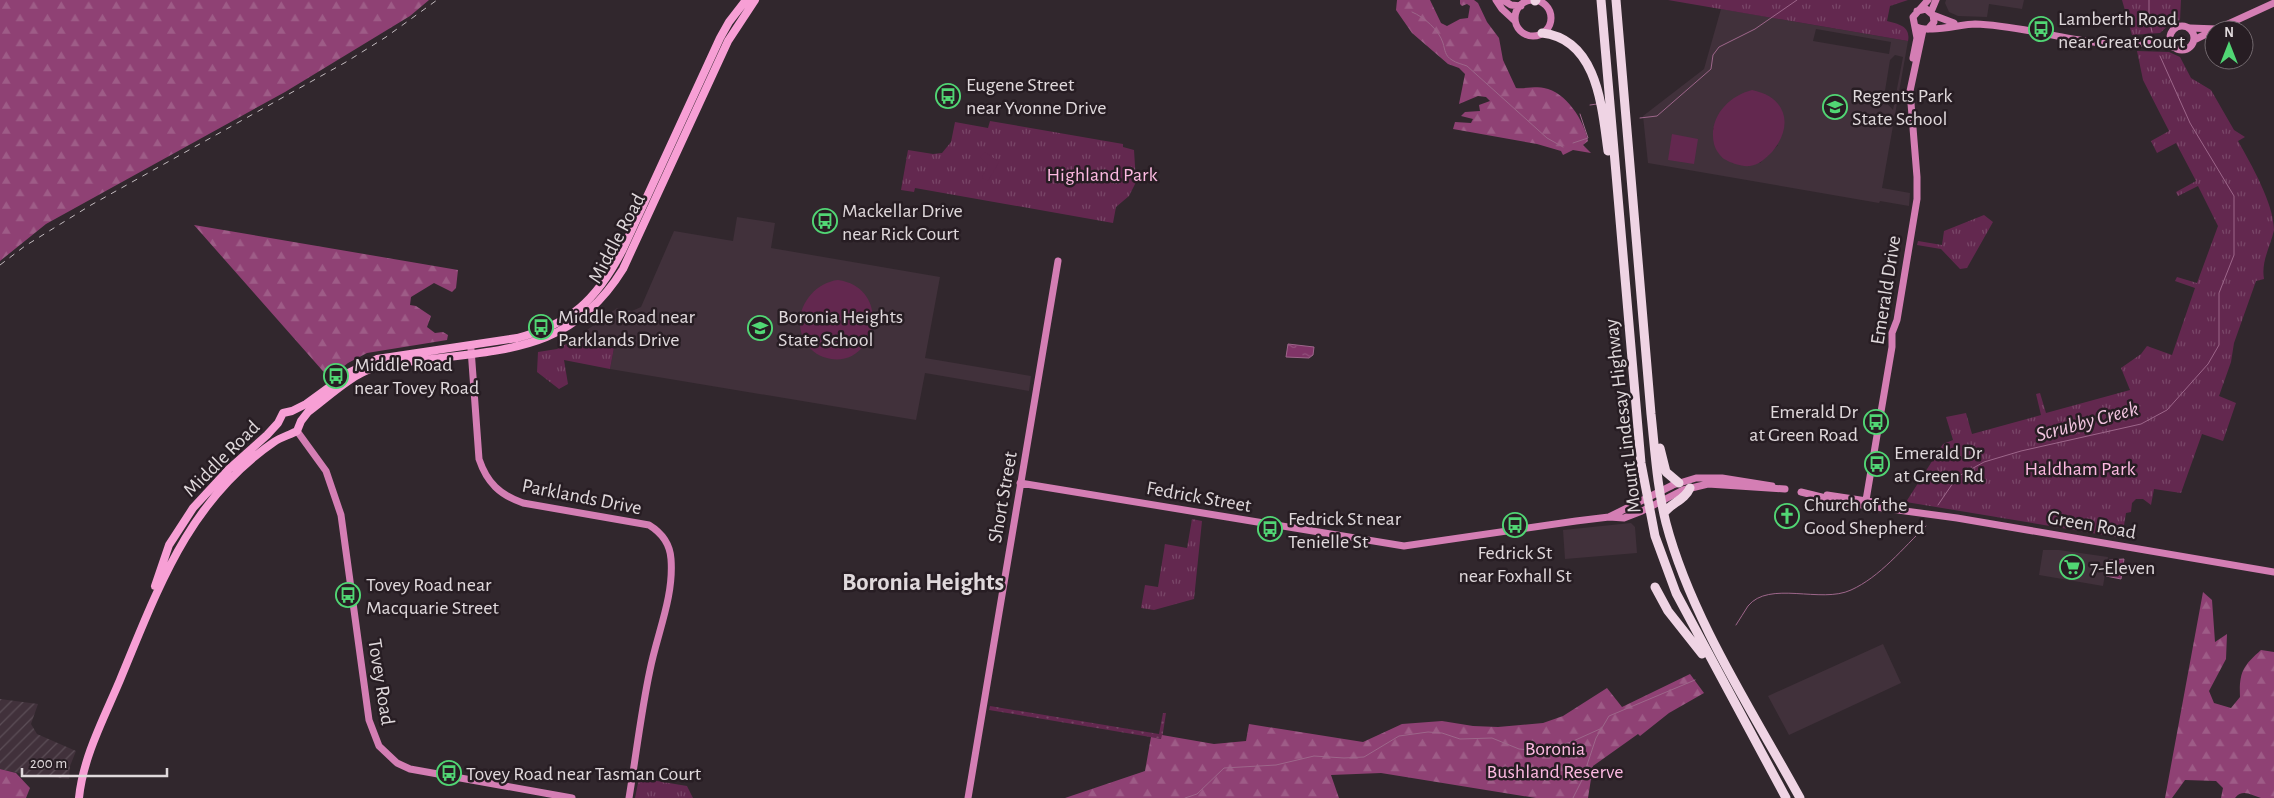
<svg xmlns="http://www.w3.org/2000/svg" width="2274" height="798" font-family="'Alegreya Sans',sans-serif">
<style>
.built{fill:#41313b;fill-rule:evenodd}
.industrial{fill:url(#industrial-furrows)}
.grass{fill:url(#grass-dots)}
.forest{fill:url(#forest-firs)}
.park{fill:url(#park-tufts)}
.pitch{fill:#63284f}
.water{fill:url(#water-ripples);stroke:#9d668a}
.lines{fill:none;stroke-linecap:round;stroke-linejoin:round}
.stream{stroke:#9d668a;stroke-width:1}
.secondary{stroke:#d47eb4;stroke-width:7}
.primary{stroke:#f79fd5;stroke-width:8}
.highway{stroke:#efd4e4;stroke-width:9}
.rail{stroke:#c1b9bd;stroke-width:1;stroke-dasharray:6 6;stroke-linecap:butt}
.labels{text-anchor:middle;stroke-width:5;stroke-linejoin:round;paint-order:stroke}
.poi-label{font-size:20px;fill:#e0d9dc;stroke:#271d23;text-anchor:start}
.park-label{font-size:20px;fill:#fdbae2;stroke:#271d23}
.street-label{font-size:20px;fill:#e0d9dc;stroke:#271d23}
.water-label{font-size:21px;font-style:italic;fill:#f2c5e0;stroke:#271d23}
.district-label{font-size:25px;font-weight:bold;fill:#e0d9dc;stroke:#271d23}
</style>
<defs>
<pattern id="industrial-furrows" width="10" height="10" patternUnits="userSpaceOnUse" patternTransform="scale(1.25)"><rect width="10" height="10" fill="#41313b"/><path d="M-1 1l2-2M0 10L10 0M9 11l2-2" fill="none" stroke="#5c4e57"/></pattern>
<pattern id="grass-dots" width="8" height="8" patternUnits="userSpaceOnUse" patternTransform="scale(1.25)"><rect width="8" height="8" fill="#63284f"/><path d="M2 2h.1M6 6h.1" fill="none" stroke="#794768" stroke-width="1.8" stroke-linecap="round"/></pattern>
<pattern id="forest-firs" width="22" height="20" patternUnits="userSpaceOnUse" patternTransform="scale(1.25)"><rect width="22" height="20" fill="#8f4174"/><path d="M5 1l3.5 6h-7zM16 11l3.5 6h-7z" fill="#9e5c87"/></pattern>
<pattern id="park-tufts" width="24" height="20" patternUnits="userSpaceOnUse" patternTransform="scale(1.25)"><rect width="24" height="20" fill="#63284f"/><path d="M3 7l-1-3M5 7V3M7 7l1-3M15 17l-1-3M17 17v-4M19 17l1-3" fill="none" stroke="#794768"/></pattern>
<pattern id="water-ripples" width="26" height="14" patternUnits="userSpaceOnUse" patternTransform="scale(1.25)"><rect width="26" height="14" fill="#803467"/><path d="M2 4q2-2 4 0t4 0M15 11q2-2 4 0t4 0" fill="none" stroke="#92517c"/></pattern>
</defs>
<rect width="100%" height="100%" fill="#31272d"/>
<!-- built -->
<path class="built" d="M1946,0H2024L2022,9L1989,4L1987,17L1958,16L1949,12L1945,3Z
M1721,9L1908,41L1882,188L1910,193L1909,206L1880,201L1879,203L1648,163L1643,116L1704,69ZM1816,29L1891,42L1889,54L1813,41ZM1895,55L1903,57L1893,110L1885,101L1884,97L1890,60ZM1713,128L1778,145L1760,163L1715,147Z
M737,217L775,223L771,248L940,277L925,358L1031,376L1029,391L925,373L916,420L610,369L614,348L572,341L617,308L632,311L641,307L674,231L733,241Z
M1631,523L1635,527L1637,553L1565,559L1563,530Z
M2043,550H2059L2108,557L2103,586L2039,575Z
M1883,644L1901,683L1789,735L1768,696Z"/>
<!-- industrial -->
<path class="industrial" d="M0,699L38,704L31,724L37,734L76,751L70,766L69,779L27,775L0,769Z"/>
<!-- grass -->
<path class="grass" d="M990,706L1159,734L1163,713H1166L1162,739L989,710Z"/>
<!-- forest -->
<path class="forest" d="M0,0H429L410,16L285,92L46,224L0,261Z
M1397,0H1430L1441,23L1447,26L1460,19L1468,18L1470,6L1467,4L1462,6L1460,4V0H1474L1478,3L1487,22L1499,38L1503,60L1516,88C1525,89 1537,86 1544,88C1566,92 1584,120 1588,141L1583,145L1591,153L1573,150L1563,155L1561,151L1537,144L1453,129L1455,122L1471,123L1473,119L1461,116L1465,112L1480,111L1479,105L1490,101L1486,97L1478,96L1459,104L1465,74L1459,68L1448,64L1412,33L1396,10Z
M194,225L458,270L456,288L452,292L434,283L411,297L410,305L416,306L431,316L427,327L435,333L443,332L448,335L447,340L367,353L348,363L329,378Z
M2203,592L2212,600L2215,642L2227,634L2226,659L2209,691L2214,703L2231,708L2240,697C2239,672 2243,666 2261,650L2274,652V798C2270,798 2265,798 2261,798C2252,796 2243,788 2235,798H2221L2223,788L2216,781L2185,780L2172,798H2165Z
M1690,674L1704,693L1669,713L1640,736L1638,734L1593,766L1588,798H1536L1381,773L1331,775L1339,798H1065L1145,771L1151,737L1161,739L1162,735L1214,744L1246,741L1249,724L1363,742L1402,724L1442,721L1473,726L1498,727L1543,723L1563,716L1607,688L1622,707Z
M0,769L16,773L30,788L26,798H0Z"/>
<!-- park -->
<path class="park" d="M1668,0H1908L1890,6L1887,21C1898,24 1911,26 1908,41Z
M2122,0H2181L2180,20L2172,22L2160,33L2132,35Z
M2137,51L2169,52L2180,57L2191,78L2211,90L2234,130L2245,137L2238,141C2251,164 2274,204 2274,230C2270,248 2261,261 2264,279L2256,281L2234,343L2231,362L2219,396L2236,403L2223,441L2202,434L2181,493L2154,489L2151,505L2143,499H2136L2132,503L2131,512L2126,513L2122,538L1906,502L1943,444L1953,440L1946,417L1966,413L1972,434L2041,415L2036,394L2040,393L2046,413L2130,390L2121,368L2141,354L2147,346L2172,355L2195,288L2175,281L2177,277L2197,283L2218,226L2198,186L2178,196L2176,192L2196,181L2176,143L2157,153L2151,141L2169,131L2143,80Z
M990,121L1123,144V147L1134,150L1136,182L1129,196L1116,207L1113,223L915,188L914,192L901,190L908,150L933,154L942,153L951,142L955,122L988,128Z
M1984,215L1993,222L1967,268L1960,269L1941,249L1917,245L1918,241L1942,245L1944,231Z
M572,341L614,348L610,369L564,360L568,384L559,389L537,372L538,352L557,349Z
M1192,519L1202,521L1194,599L1154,610L1141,608L1145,585L1158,587L1165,544L1187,548Z
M639,778L687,786L693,798H635Z"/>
<!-- pitch -->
<path class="pitch" d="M1752,90C1787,97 1794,126 1772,152C1766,158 1759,165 1750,166C1742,167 1731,163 1724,159C1720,156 1715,149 1714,144C1708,118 1728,96 1752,90Z
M1672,134L1698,139L1694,164L1668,160Z
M985,152L999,162L988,181L982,178L988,165L980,157Z
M838,280C893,288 877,366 831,359C820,357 812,352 806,343C789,317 810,283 838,280Z"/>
<!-- water -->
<path class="water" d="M1288,344L1314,347L1313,355L1309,358L1286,357Z
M2124,559L2121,579L2106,576L2109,560Z"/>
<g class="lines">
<!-- stream -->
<path class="stream" d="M2149,0V18L2152,32
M1412,12C1424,17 1439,30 1443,43C1445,50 1445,56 1452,60C1456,63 1462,64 1467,66L1547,138L1563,147
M1590,105L1597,104
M1640,118L1657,116L1711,69L1713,55L1719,47L1755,29L1797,0
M1573,143L1588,138L1580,114
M1938,505L1957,477L1984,462L2021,451L2141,424L2167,410L2208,364L2219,345V293L2234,255V196L2190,123L2160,56
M1736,625C1740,619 1744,612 1748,606C1769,580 1821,604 1851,590C1880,577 1903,548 1926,526
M1185,798L1197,794L1224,768L1276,765L1314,756L1344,758L1364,757L1399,736L1428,732L1442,733L1460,739L1492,738L1519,749L1540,751L1571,742L1600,729
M1573,798L1582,780L1596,738L1609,716L1695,680"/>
<!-- secondary -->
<path class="secondary" d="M1496,0L1502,9L1515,21
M1503,0L1511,5L1521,6
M1515 18a18 18 0 1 1 36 0a18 18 0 1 1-36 0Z
M1917,11L1926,9L1933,15L1934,22L1928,29
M1931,12L1936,0
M1933,15L1954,23
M2170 38a12 12 0 1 1 24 0a12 12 0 1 1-24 0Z
M1915,26C1925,34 1961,24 1975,24C2014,25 2054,37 2093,42C2120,45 2150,39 2176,48
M2190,28L2217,29
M2215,30L2274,3
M2194,40L2214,30
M1913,58L1917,38L1913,17L1928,0
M471,349L479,459C487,483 500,495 523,503L649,525C662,533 670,544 671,559C674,597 657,634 650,670C641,712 636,756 629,798
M297,431L326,471L341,515L369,720L379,746L397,763L410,769L572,798
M1020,483L1404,546L1576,521L1609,517L1624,518L1642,511L1683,490L1708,484L1785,489
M1801,492L1846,503L1957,518L2274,572
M1827,495L1893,505L1902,509
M1865,506L1892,347V333L1897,320L1917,199V177L1910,91L1923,30
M1609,517L1673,485L1696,478H1722L1772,486
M968,798L1058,261"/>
<!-- primary -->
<path class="primary" d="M155,586L169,545L193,508L229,469L267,435L278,423L283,413L292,411L306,404L350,372L377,359L517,338C571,324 597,299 622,251L720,38L729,22L746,0
M79,798C83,757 104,718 120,680C158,589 188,501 274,442C281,437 290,435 297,431L301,421L308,412C327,398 352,374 374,368C390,363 407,362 423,360C509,349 573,350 623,269L728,41L755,0"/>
<!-- highway -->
<path class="highway" d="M1601,0L1641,463L1655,536L1676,593L1786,798
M1616,0L1651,414C1655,451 1657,487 1666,523C1691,618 1753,712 1800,798
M1535,1L1536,0
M1542,33C1598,39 1602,109 1608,151
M1660,448L1666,472L1679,483
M1664,513C1671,503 1685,500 1690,488
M1655,587L1668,611L1702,654"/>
<!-- rail -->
<path class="rail" d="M0,265L25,246L91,205L346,62L386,37L437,0"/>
</g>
<!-- icons -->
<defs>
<symbol id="bus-ring" viewBox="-11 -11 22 22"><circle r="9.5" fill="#271d23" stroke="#51d674" stroke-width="1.5"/><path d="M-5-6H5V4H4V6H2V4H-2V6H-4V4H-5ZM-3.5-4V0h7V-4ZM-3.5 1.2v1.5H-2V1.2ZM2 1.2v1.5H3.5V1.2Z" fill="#51d674"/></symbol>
<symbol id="school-ring" viewBox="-11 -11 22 22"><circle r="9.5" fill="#271d23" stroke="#51d674" stroke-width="1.5"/><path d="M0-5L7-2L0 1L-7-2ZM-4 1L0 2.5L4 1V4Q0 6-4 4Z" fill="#51d674"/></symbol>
<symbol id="church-ring" viewBox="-11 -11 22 22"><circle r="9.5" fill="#271d23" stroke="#51d674" stroke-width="1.5"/><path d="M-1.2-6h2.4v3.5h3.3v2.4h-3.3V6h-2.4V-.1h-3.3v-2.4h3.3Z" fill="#51d674"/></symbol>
<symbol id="supermarket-ring" viewBox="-11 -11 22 22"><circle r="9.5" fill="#271d23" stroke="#51d674" stroke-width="1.5"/><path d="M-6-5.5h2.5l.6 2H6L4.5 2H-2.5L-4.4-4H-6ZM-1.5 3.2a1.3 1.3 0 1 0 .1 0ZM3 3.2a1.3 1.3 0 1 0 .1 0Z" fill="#51d674"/></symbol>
</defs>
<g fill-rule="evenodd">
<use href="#bus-ring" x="2027" y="15" width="28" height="28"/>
<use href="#bus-ring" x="934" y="82" width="28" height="28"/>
<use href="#school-ring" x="1821" y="93" width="28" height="28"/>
<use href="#bus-ring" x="811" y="207" width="28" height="28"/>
<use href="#bus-ring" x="527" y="313" width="28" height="28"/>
<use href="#school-ring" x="746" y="314" width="28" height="28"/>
<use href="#bus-ring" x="322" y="362" width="28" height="28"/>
<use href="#bus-ring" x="1862" y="408" width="28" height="28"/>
<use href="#bus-ring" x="1863" y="450" width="28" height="28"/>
<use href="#church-ring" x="1773" y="502" width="28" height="28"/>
<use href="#bus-ring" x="1501" y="511" width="28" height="28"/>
<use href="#bus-ring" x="1256" y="515" width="28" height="28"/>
<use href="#supermarket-ring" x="2058" y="553" width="28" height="28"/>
<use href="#bus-ring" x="334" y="581" width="28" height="28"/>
<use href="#bus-ring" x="435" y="759" width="28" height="28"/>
</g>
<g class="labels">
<!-- poi labels -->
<g class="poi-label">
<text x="2058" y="25">Lamberth Road<tspan x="2058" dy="23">near Great Court</tspan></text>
<text x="966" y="91">Eugene Street<tspan x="966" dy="23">near Yvonne Drive</tspan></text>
<text x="1852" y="102">Regents Park<tspan x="1852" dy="23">State School</tspan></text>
<text x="842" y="217">Mackellar Drive<tspan x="842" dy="23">near Rick Court</tspan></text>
<text x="558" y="323">Middle Road near<tspan x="558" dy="23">Parklands Drive</tspan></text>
<text x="778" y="323">Boronia Heights<tspan x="778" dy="23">State School</tspan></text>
<text x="354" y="371">Middle Road<tspan x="354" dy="23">near Tovey Road</tspan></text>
<text x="1858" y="418" text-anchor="end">Emerald Dr<tspan x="1858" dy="23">at Green Road</tspan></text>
<text x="1894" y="459">Emerald Dr<tspan x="1894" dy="23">at Green Rd</tspan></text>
<text x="1804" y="511">Church of the<tspan x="1804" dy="23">Good Shepherd</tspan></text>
<text x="1288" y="525">Fedrick St near<tspan x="1288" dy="23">Tenielle St</tspan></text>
<text x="1515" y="559" text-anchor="middle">Fedrick St<tspan x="1515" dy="23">near Foxhall St</tspan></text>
<text x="2090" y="574">7-Eleven</text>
<text x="366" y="591">Tovey Road near<tspan x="366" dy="23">Macquarie Street</tspan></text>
<text x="466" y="780">Tovey Road near Tasman Court</text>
</g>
<!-- park labels -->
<g class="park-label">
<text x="1102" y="181">Highland Park</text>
<text x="2080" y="475">Haldham Park</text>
<text x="1555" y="755">Boronia<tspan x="1555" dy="23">Bushland Reserve</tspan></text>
</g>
<!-- street labels -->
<g class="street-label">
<text transform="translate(616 238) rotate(-62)" y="7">Middle Road</text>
<text transform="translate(1885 290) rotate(-81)" y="7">Emerald Drive</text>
<text transform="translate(1622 416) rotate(-97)" y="7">Mount Lindesay Highway</text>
<text transform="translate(221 458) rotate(-45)" y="7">Middle Road</text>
<text transform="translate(582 496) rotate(11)" y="7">Parklands Drive</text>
<text transform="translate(1199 496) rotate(10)" y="7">Fedrick Street</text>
<text transform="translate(1002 497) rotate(-80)" y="7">Short Street</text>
<text transform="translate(2092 524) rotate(10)" y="7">Green Road</text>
<text transform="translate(382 682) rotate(81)" y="7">Tovey Road</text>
</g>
<!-- water labels -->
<g class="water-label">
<text transform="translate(2087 421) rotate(-15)" y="7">Scrubby Creek</text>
</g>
<!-- district labels -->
<g class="district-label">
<text x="923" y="590">Boronia Heights</text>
</g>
</g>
<!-- north arrow -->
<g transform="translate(2229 45)"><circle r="24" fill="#271d23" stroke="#71686d"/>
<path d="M0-4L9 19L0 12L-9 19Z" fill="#51d674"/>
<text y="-8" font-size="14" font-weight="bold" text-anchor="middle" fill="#e0d9dc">N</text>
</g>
<!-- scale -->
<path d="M22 768v8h145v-8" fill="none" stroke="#e0d9dc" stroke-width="2.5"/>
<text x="30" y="768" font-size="15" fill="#e0d9dc" stroke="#271d23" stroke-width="4" paint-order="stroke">200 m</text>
</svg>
